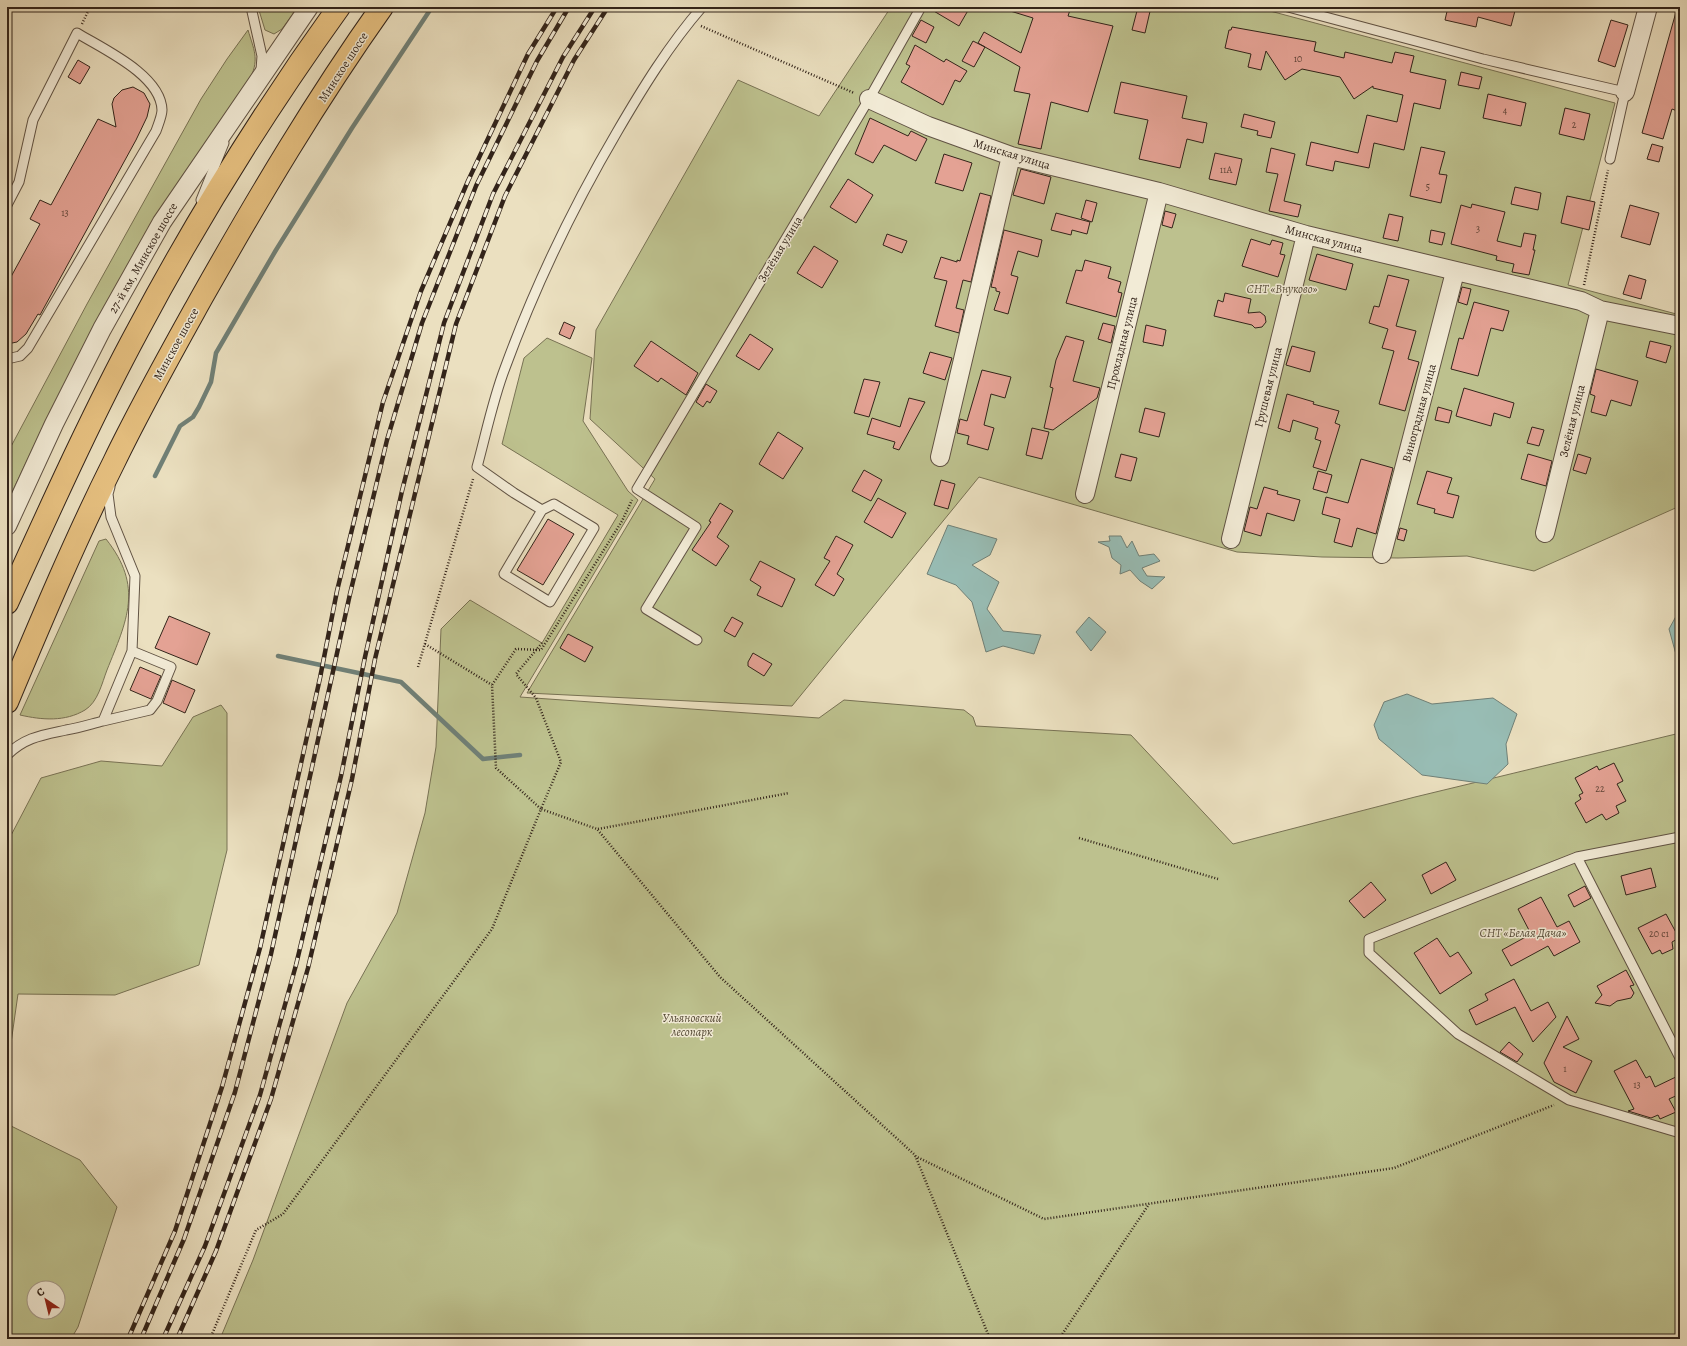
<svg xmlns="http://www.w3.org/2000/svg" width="1687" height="1346" font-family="Alegreya,serif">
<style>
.green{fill:#bdc18e;stroke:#787254;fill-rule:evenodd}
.water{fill:#98bdb5;stroke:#708077}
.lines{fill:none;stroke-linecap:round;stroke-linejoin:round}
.stream{stroke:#708077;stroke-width:4.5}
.building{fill:#e4a294;stroke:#33241a}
.lane-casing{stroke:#615344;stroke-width:11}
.street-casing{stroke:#615344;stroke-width:20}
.highway-casing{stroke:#33241a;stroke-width:24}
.path{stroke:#33241a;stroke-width:2.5;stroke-dasharray:1 2;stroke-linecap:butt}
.lane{stroke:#f2ebd6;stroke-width:9}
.street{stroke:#f2ebd6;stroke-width:18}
.highway{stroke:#e6c080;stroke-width:22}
.rail-casing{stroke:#33241a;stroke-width:4.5}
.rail{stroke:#f2ebd6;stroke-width:3;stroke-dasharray:9;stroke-linecap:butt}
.labels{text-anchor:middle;stroke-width:3;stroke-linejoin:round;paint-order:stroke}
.number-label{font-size:10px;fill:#5f4438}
.street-label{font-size:12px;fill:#33241a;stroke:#f2ebd6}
.park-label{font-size:12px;font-style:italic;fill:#564b37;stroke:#f2ebd6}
</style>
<rect width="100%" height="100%" fill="#ebe0c0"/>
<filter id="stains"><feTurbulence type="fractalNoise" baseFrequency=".005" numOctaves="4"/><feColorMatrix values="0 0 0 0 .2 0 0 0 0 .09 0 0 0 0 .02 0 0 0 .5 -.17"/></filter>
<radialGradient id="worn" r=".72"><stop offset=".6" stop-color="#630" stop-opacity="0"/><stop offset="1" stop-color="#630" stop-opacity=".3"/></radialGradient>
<!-- green -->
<path class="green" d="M258,7H298L282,29L274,34L265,30Z
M891,7H1255L1615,103L1568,285L1680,315V506L1534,571L1467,556L1398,558L1322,557L1237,552L979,477L792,706L527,693L655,479L590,419L596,330L738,80L819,116Z
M248,30C254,50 259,58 251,77L183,176L136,249L47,418L7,503V454L87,304L201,99L227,59Z
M547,338L592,358L583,421L628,491L638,500L520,697L819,718L844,700L964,710L973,717L976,726L1131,735L1233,844L1415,797L1680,733V1339H220L253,1260L347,1003L397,913L425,813L436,747L441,629L470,600L542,643L618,515L502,444L524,358Z
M106,539C144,587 127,620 107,670C102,683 98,702 85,710C65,722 42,720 20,715L99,541Z
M221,705L227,713V850L199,965L115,995L18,994L7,1071V843L41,778L101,761L162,766L193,717Z
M7,1124L80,1160L117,1207L78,1327L71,1339H7ZM34,1288H58V1312H34Z"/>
<!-- water -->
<path class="water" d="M948,525L997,539L990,555L972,565L999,582L987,609L1003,631L1041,635L1034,654L1003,646L986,652L972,602L956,585L927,574Z
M1109,536H1121L1127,548L1132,541L1139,556L1154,554L1160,561L1142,568L1147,576L1165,577L1152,589L1140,581L1130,570L1120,574L1121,565L1112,558L1109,547L1098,542L1110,541Z
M1680,609V669L1669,629Z
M1089,617L1106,632L1091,651L1076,632Z
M1407,694L1432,704L1493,698L1517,714L1506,744L1508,764L1487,784L1422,775L1379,739L1374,725L1384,702Z"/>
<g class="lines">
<!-- stream -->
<path class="stream" d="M155,476L180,426L193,417L199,407L211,382L216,353L276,250L352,128L432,7
M278,656L401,682L483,759L520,755"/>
</g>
<!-- building -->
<path class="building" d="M927,7H970L959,26Z
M1007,7H1071L1068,16L1113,26L1088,112L1051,102L1041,149L1018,144L1030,94L1014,91L1020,67L978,43L984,32L1021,53L1033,18L1007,10Z
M1138,7H1151L1145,33L1132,30Z
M1448,7H1516L1511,26L1478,17L1476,27L1445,20Z
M1676,12H1680V112L1672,109L1663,139L1642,133Z
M921,20L934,27L926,43L912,36Z
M1611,20L1628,25L1615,67L1598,61Z
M1232,27L1316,42L1314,51L1344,58L1345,52L1392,63L1395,52L1414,56L1410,72L1446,80L1440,109L1414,103L1404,150L1374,143L1369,168L1335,161L1333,171L1306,165L1311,142L1358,153L1367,115L1397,122L1403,95L1373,88V86L1354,99L1340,77L1302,69L1285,80L1266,51L1261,70L1248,67L1251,54L1225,48L1229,30H1231Z
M973,41L985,47L974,67L962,61Z
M915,45L944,62L946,59L967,71L960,82L955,80L943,105L901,82L910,66L906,64Z
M78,60L90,67L80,84L68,77Z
M1461,72L1482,77L1479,89L1458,85Z
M1121,82L1187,96L1182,118L1207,123L1203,143L1187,139L1180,168L1139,159L1148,120L1114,113Z
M133,87L144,93L150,104L147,117L136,140L40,315L38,314L26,334L17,342L7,344V284L40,224L30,219L40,200L51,205L98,119L116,127L112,104L114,98L122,90Z
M1488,94L1526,103L1521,126L1483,118Z
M1565,108L1590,114L1584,140L1559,134Z
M1244,114L1275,122L1271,138L1257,135L1258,131L1241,127Z
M870,118L908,136L911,131L927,139L916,161L884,145L873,163L855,154Z
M1652,144L1663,147L1659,162L1647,159Z
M1421,147L1445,152L1439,174L1447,175L1441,203L1410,196Z
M1271,148L1295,154L1284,201L1301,205L1298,217L1269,211L1278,174L1266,172Z
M1215,153L1242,159L1236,185L1209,179Z
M944,154L972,163L963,191L935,183Z
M1021,169L1051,177L1044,204L1013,195Z
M848,179L873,195L856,223L830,207Z
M1515,187L1541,193L1538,210L1511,204Z
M980,193L991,196L971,282L963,280L956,308L964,310L959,333L935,326L947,281L934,278L941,257L957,262V260L960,261Z
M1567,196L1595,202L1589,230L1561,223Z
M1086,200L1097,203L1092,222L1081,218Z
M1472,204L1505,212L1497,241L1521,247L1524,233L1536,235L1533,250H1535L1529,275L1512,272L1514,264L1496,260L1497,256L1451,244L1461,205L1471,208Z
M1630,205L1659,213L1650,245L1621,237Z
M1165,211L1176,214L1172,228L1162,225Z
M1056,213L1090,222L1087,234L1072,230L1071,235L1051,230Z
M1389,214L1403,217L1398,241L1383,238Z
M1004,230L1042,240L1038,257L1018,251L1011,275L1018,277L1008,314L994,310L1000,292L996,291V288L991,287Z
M1431,230L1445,233L1442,245L1429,242Z
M887,234L907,241L902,253L883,245Z
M1251,239L1270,245L1272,240L1283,243L1280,254L1285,255L1278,277L1242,266Z
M814,246L838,261L822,288L797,273Z
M1317,254L1353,264L1346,290L1309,280Z
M1085,260L1111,267L1108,278L1121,282L1118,292L1122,293L1116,317L1066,303L1076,270L1082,271Z
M1388,275L1409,280L1396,326L1416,331L1408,359L1419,362L1405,411L1379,404L1394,351L1382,348L1388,329L1369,323L1374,306L1379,307Z
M1629,275L1646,280L1641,299L1623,294Z
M1462,287L1471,289L1467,305L1458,302Z
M1225,293L1251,299L1248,313L1260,312L1265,316L1266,322L1262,327L1255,328L1252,325L1214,316L1218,300L1223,302Z
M1474,302L1509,311L1503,331L1491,328L1478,376L1451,369L1459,338L1463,339Z
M564,322L575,327L570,339L559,334Z
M1103,323L1115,326L1111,343L1098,339Z
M1146,325L1166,330L1163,346L1143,342Z
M750,334L773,349L759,370L736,356Z
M1066,336L1084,341L1073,381L1100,388L1097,398L1053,430L1044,428L1053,388L1050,387L1056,360Z
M651,341L698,373L686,395L661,378L658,382L634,366Z
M1650,341L1671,346L1666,363L1646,357Z
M1292,346L1315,352L1310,372L1286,365Z
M930,352L952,358L945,380L923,373Z
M1596,369L1638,381L1631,406L1611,400L1606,416L1591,412L1595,396L1590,394Z
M982,370L1011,377L1005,398L991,394L984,425L994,428L988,450L967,444L969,436L957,433L960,419L967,421Z
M864,379L880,382L869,417L854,413Z
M706,384L717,391L710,403L707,401L703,407L696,402Z
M1464,388L1514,403L1510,418L1494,413L1491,426L1456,416Z
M1287,394L1314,402L1313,404L1339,411L1335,423L1340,425L1326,471L1313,467L1321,441L1315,439L1318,428L1293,420L1290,432L1278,428Z
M909,398L925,402L899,450L893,448L895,442L867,434L872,418L900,427Z
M1438,407L1452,411L1449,423L1435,420Z
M1145,408L1165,413L1159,437L1139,432Z
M1532,427L1544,430L1539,446L1527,443Z
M1032,428L1049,432L1042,459L1026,455Z
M778,432L803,448L783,479L759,464Z
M1121,454L1137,458L1131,481L1115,477Z
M1528,454L1552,461L1546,486L1521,479Z
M1578,454L1591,458L1586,474L1573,470Z
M1361,459L1393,468L1376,534L1357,528L1352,547L1334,542L1340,519L1322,514L1326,497L1348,503Z
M864,470L882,480L871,501L852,491Z
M1318,471L1332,475L1327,493L1313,489Z
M1427,471L1452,478L1447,493L1459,496L1453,518L1434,513L1435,509L1417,504Z
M941,480L955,484L948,509L934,505Z
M1264,487L1278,491L1277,494L1300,500L1294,521L1267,513L1261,536L1244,531L1250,507L1257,509Z
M878,498L906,513L892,538L864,522Z
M720,503L733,511L717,537L729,546L716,566L692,550L711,522L709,521Z
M548,519L574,534L543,585L517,570Z
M1400,528L1407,530L1404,541L1397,539Z
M836,536L853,545L837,574L844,579L834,596L815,585L830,561L824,558Z
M760,561L795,579L782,607L757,595L761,587L750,580Z
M169,616L210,633L197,665L155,648Z
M732,617L743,623L735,637L724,631Z
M568,634L593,647L585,662L560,648Z
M753,653L772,664L764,676L748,666V662Z
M140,667L161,676L151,699L130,690Z
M172,680L195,690L185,713L163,703Z
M1614,763L1623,781L1617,784L1626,801L1616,806L1619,813L1606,820L1602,814L1586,823L1575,803L1581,799L1579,795L1583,793L1575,778L1597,766L1599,770Z
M1446,862L1456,880L1431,894L1422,875Z
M1651,868L1656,887L1626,895L1621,876Z
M1371,882L1386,900L1364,918L1349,901Z
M1585,886L1591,898L1574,907L1568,895Z
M1541,897L1557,927L1569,921L1580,942L1554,956L1548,946L1511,966L1502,950L1531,934L1518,909Z
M1666,914L1679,938L1672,942L1673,949L1662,954L1660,950L1652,954L1638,928Z
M1437,938L1450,957L1458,952L1472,973L1440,994L1414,953Z
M1626,970L1634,985L1630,986L1634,993L1631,998L1617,1001L1610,1006L1595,1003L1602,995L1597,986Z
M1514,979L1531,1011L1548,1002L1556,1017L1533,1042L1515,1007L1476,1025L1469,1010L1488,1000L1485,994Z
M1567,1016L1579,1039L1563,1047L1592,1061L1576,1093L1554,1082L1544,1063Z
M1509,1042L1523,1054L1517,1062L1500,1052Z
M1636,1060L1646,1078L1650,1076L1655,1087L1680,1075V1094L1669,1099L1676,1112L1660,1119L1658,1115L1651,1118L1628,1111L1634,1109L1614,1071Z"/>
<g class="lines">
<defs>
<path id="lane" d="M251,7L262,56L261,70
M1288,7L1483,59L1625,92L1610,159
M201,200L224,143
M7,205L19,182L33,120L77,33C103,49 161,75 162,110C162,116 158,125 156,131L28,348L20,356L7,359
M554,504L594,528L550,602L504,574L542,510Z
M542,510L514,493L477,467C486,434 493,399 505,368C535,286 573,207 617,132C642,89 669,45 702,7
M697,640L646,609L696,527L637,489L869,99L921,7
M103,721L150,710L157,701L171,667L132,651
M7,755C25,737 43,735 66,730C79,728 91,724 103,721L132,651L135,576L111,517L108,494L110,487
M1680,837L1577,857L1369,939V953L1458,1034L1569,1100L1680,1133
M1577,857L1680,1058"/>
<path id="street" d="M1625,92L1648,7
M869,99L928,126L1011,156L1159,192L1306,235L1581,301L1600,310L1680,326
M940,457L1011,156
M1085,494L1159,192
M7,526L54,424L102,329L162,222L309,7
M1545,533L1600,310
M1231,539L1306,235
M1382,554L1455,272"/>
<path id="highway" d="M7,603C49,511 90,419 138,330C197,219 265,110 339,7
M7,702C41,621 75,540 114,462C141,406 172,351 202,297C258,198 316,100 382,7"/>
</defs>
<!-- lane casing -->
<use href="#lane" class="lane-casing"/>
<!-- street casing -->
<use href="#street" class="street-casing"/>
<!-- highway casing -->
<use href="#highway" class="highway-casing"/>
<!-- path -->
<path class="path" d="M82,24L90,7
M701,26L854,93
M1584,285L1608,170
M542,643L516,674L536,698L561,762L541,809L597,829L720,977L915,1155L990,1339
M425,644L492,685
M418,667L473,479
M598,829L789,793
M1079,838L1218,879
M915,1156L1044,1219L1394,1168L1554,1105
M210,1339L256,1230L283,1214L492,929L541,809L496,768L492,685L516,649L541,650L622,521L632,500
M1059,1339L1149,1204"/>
<!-- lane -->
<use href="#lane" class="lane"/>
<!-- street -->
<use href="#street" class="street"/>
<!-- highway -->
<use href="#highway" class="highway"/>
<defs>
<path id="rail" d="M128,1339L175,1231L222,1087L260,948L320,678L337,591L383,402L421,291L468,181L528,54L557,7
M141,1339L184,1239L235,1092L271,954L350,594L387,440L422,323L476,186L537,61L569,7
M163,1339L205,1246L260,1095L296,965L341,776L365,657L402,491L444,323L493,194L563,57L595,7
M177,1339L216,1251L271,1099L308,968L352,779L375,659L456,324L505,196L574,60L608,7"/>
</defs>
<!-- rail casing -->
<use href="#rail" class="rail-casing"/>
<!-- rail -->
<use href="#rail" class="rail"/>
</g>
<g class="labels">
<!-- number labels -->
<g class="number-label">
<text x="1298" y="62">10</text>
<text x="1505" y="114">4</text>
<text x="1574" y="128">2</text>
<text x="1226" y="173">11А</text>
<text x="1428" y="190">5</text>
<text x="65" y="216">13</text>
<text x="1478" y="232">3</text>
<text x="1600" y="792">22</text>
<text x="1659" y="937">20 с1</text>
<text x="1565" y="1072">1</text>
<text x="1637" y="1088">13</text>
</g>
<!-- street labels -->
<g class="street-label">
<text transform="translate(343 67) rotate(-57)" y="4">Минское шоссе</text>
<text transform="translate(1012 154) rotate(17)" y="4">Минская улица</text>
<text transform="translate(1324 239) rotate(15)" y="4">Минская улица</text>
<text transform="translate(780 249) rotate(-59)" y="4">Зелёная улица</text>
<text transform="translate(143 258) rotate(-60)" y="4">27-й км, Минское шоссе</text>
<text transform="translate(1122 343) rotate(-76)" y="4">Прохладная улица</text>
<text transform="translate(176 344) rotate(-61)" y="4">Минское шоссе</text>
<text transform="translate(1268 387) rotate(-76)" y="4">Грушевая улица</text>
<text transform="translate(1419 413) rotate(-75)" y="4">Виноградная улица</text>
<text transform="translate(1572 421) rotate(-76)" y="4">Зелёная улица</text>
</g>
<!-- park labels -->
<g class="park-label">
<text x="1282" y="293">СНТ «Внуково»</text>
<text x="1523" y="937">СНТ «Белая Дача»</text>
<text x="692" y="1022">Ульяновский<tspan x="692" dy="14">лесопарк</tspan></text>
</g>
</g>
<!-- margin -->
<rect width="1687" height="1346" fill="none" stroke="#ebe0c0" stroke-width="24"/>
<rect x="8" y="8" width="1671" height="1330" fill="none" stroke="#33241a" stroke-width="2"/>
<rect x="12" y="12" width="1663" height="1322" fill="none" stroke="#33241a"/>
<!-- north arrow -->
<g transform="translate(46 1300) rotate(325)"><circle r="19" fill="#f2ebd6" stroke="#a69b8b"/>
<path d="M0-3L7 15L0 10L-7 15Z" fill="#8f2418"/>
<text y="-6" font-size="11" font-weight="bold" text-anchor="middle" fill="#33241a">С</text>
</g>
<rect width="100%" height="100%" filter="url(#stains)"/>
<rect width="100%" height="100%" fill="url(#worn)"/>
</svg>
